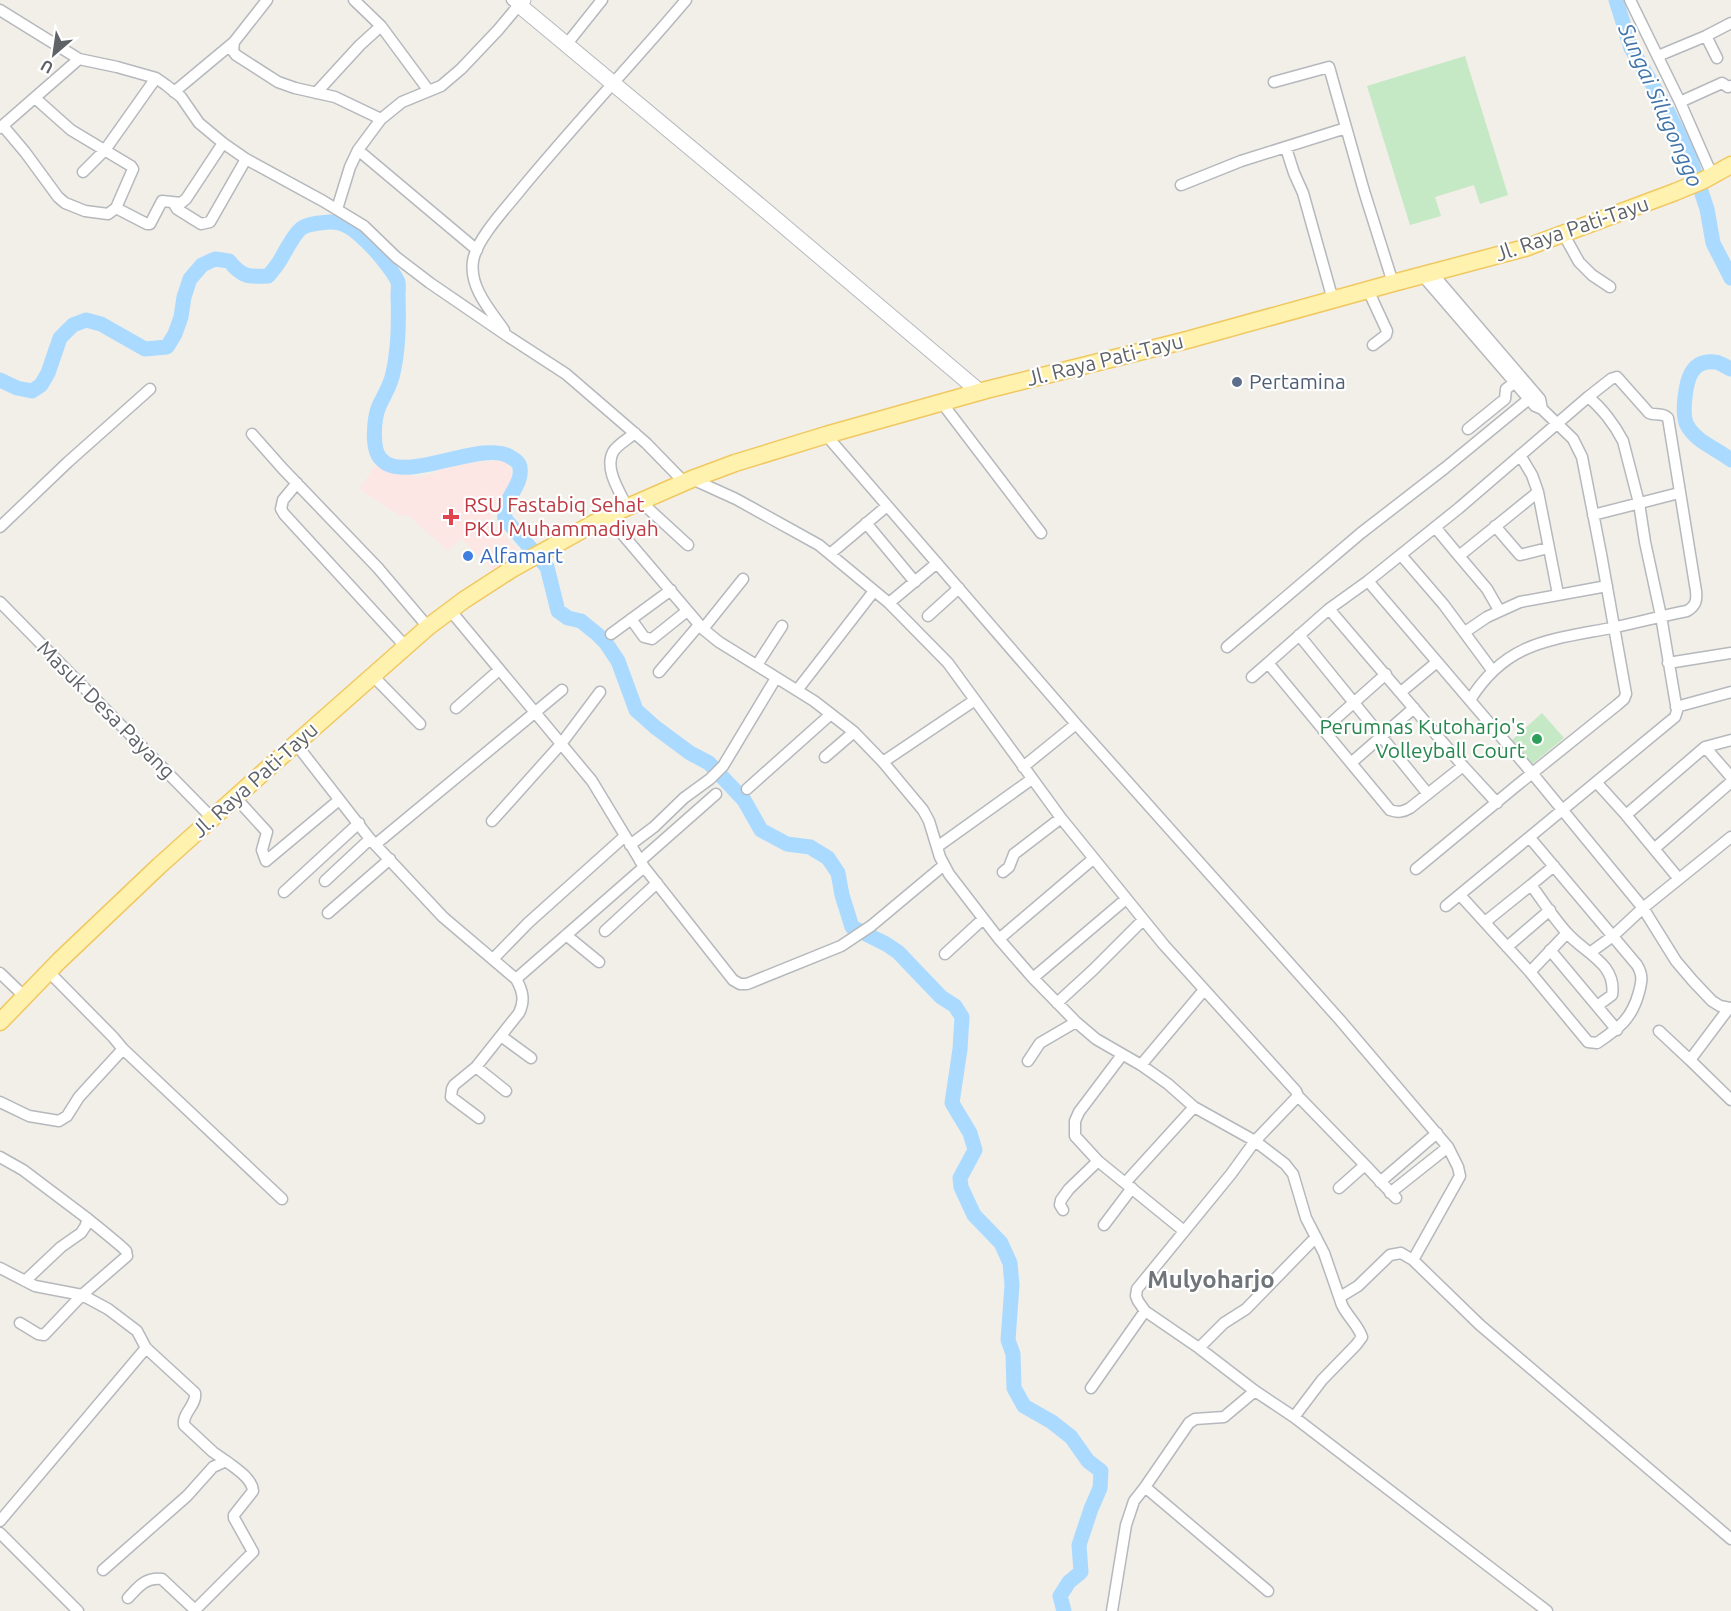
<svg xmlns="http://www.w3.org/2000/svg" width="1731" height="1611" font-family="Ubuntu,sans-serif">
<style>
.medical{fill:#fce7e5}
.green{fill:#c5e8c5}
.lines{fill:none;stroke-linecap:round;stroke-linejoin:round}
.river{stroke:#aadaff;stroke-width:15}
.street-casing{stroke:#b5b8bc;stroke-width:13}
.secondary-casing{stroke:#b6babf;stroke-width:17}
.primary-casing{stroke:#f1c860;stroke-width:19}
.street{stroke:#fff;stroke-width:10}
.secondary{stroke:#fff;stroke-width:15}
.primary{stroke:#fff2ae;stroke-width:16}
.service-dot{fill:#5c6f8a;stroke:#fff;stroke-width:2}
.health-dot{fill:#e0444e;stroke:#fff;stroke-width:2}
.shop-dot{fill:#3f7fe0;stroke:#fff;stroke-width:2}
.leisure-dot{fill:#2e9e5b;stroke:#fff;stroke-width:2}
.labels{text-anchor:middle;stroke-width:4.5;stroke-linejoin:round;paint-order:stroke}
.street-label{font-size:21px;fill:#5f6368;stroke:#fff}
.service-label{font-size:21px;fill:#4e5e75;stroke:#fff;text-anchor:start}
.health-label{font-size:21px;fill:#be3a42;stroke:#fff;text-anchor:start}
.shop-label{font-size:21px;fill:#366cbe;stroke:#fff;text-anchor:start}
.leisure-label{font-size:21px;fill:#27864d;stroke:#fff;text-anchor:end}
.water-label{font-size:22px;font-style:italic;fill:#4174a9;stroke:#fff}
.quarter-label{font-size:24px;font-weight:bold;fill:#70757a;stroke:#fff}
</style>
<rect width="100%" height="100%" fill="#f1efe8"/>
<!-- medical -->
<path class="medical" d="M491,461H504L511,469L512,482L507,492L491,514V519L523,556L495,573L461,538L448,551L409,516L399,515L359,489L378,462L394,472L418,477L433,474L439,470L456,465Z"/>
<!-- green -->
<path class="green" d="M1465,56L1508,195L1480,204L1474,185L1435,197L1441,216L1410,225L1367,86Z
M1542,713L1564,738L1531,765L1511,741Z"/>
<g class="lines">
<!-- river -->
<path class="river" d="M1616,0L1631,48L1665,106L1688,152L1707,209L1713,243L1731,278
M1731,369C1726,367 1720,362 1714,362C1691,360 1687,380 1685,397C1684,406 1683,418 1687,425C1696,442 1716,448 1731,460
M0,380L17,388L32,391L41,385L48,373L60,338L73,325L86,320L101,324L145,349L167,347L175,334L181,317L184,297L190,279L202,265L215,259L229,261C242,277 248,277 268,276C272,271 276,267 279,262C284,254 295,232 302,228C309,223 321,223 329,222C345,221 356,231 367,242C375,249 394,272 398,282C399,285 398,292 398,295C399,321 399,348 393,373C391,385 384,395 379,406C374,418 371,449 381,459C404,486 484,437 512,458C516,460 520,464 520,468C523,486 502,499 505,519L547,567L558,611L568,618L581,621L597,634L606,643L618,661L636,710L655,727L690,753L709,763L744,800L761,830L787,844L810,847L828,858L838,873L842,895L852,927L886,944L898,952L941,997L955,1006L962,1017L960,1049L952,1103L970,1133L975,1150L960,1178L961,1187L974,1215L1001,1243L1010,1263L1012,1285L1008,1340L1013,1354L1014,1388L1024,1406L1052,1422L1071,1437L1088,1461L1101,1471L1100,1488L1091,1509L1079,1545L1081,1572L1069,1582L1060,1596L1064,1611"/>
<defs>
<path id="street" d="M267,0L234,42L233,51L236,55L278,82L295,88L335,97L381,119
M354,0L381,26L429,91
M1630,0L1680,102L1712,175
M0,10L79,59L117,67L156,78L166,85L181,97L199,123L223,143L246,159L323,201L364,226L396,257L430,283L509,337L566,374L646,443L684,482
M1706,36L1717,58
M566,45L602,0
M1658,56L1706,36L1731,23
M1274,82L1329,67L1364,191L1393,283
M174,92L234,42
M316,93L360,45L381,26
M1680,102L1722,83L1728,87L1731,86
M3,126L25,152L58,197L65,203L85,211L108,214L116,208L133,169L131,166L71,130L35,98
M0,128L79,59
M1286,148L1294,173L1303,193L1333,300
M358,150L477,250
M83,172L105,150L156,78
M1181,185L1241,161L1346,128
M174,204L177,209L201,224L210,222L246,159
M116,208L147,224H150L162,201L181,203L186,199L223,143
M337,209L350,167L358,150L381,119L402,102L441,86L461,69L498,30L519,5L512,0
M1564,235L1579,262L1592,275L1610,287
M1432,273L1540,399L1542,409
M1368,290L1387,331L1386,335L1373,345
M504,330C490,310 469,287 473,261C476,240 505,209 518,193C572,127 631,65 686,0
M942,403L1041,533
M1468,429L1505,399L1506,389L1514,383
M252,434L283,469L378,568L428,627
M826,435L1076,724L1340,1020L1448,1147L1458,1167L1460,1176L1413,1260L1480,1325L1731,1539
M692,479L736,499L819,545L889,603L948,663L1061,818L1164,945L1296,1091L1298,1096L1255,1141L1285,1164L1293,1174L1306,1218L1324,1253L1342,1305C1347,1316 1358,1325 1362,1337L1356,1345L1322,1380L1294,1417
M297,483L283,500L281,509L284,514L406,647
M1538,492L1558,594
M640,501L688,545
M627,507C620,492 604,469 613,452C617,445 628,439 635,433
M1593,515L1679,493
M607,516L703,629L719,642L814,701L854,732L883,762L923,810L929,821L940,857L949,874L999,939L1033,978L1076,1022L1096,1039L1141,1065L1168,1084L1194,1107L1255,1141L1231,1174L1137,1289L1136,1296L1138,1301L1145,1311L1199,1348L1255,1391L1294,1417L1547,1611
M866,523L915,582
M1495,526L1520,555L1548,548
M0,527L68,462L150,389
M1435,527L1459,556
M830,554L887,506
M1401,555L1444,605L1492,670
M1368,581L1532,773L1643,908L1676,961L1693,981L1712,1001L1720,1006L1731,1008
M0,602L212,818
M889,603L937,563
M1329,609L1463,766L1497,803
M450,610L592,781L644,867L733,980L740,984H747L841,946L871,926L944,865
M1499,610L1487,589L1459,556L1538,492L1532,475L1520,455
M928,616L959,588
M631,619L644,637L652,639L687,611
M703,629L743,579
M1465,632L1487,617L1520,602L1607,586
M611,634L671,590
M1299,635L1428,794
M1227,647L1361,533L1445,468L1535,394
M1668,663L1731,653
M757,665L782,626
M659,672L699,625
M373,676L420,724
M1252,677L1268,663
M798,689L874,591
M1401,692L1437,662
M1676,707L1731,692
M456,708L499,670
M1323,730L1386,674
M296,744L370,839L443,917L516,979C523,991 525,1001 519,1013L476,1067L454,1085L452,1089L451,1097L479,1118
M1705,747L1731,777
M825,757L854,732
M883,762L975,700
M1351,763L1414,708
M1463,766L1410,808C1403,812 1398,813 1390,810L1268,663L1329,609L1368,581L1459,508L1588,397L1611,379L1617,377L1649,413C1655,416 1662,412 1668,418L1696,591C1697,600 1696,606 1687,611C1661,616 1636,623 1611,628C1549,640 1506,642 1470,700
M1023,767L1076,724
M1597,783L1626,815L1679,879
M747,789L831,714
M235,797L267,832L262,850L266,861L339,800
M1626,815L1705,747L1731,740
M492,821L561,744L600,692
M376,844L562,690
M630,845L654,827L684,798L710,779L723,766L776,678
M937,847L1032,779
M1654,849L1731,782
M640,861L716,794
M1554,866L1531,885C1543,901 1554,919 1568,934C1585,953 1617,964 1612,995L1597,1006
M1416,869L1515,787L1617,705L1624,699L1626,694L1601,554L1582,457L1573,439L1542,409L1535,406L1422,275
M1003,872L1009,867L1014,854L1061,818
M325,881L370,839
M284,892L359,823
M1460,895L1530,972L1588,1042L1597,1043C1619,1028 1632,1019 1639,992C1642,981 1643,975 1637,965L1530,838
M1446,906L1675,717L1677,711L1661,616L1645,542L1639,503L1623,441C1615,425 1601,407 1588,397
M328,913L390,859
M1485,922L1531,885
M605,931L657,883
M566,935L599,962
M999,939L1093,859
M1507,947L1550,910
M1550,950L1617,1030
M1591,952L1613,936L1643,908L1731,837
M945,954L983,919
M493,959L528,923L625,836
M49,972L113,1037L123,1049L282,1199
M1530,972L1567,933
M0,973L24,996
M1033,978L1126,899
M516,979L644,867
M1057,1003L1093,970L1143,920
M1729,1008L1690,1060L1731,1100
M1659,1031L1690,1060
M501,1036L531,1058
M1122,1055L1079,1112L1075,1121V1136L1098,1161L1184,1231
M1028,1061L1040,1043L1076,1022
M1141,1065L1204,990
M476,1067L506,1091
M1298,1096L1365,1165L1339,1188
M0,1102L29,1116L59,1121L67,1116L79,1097L123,1049
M0,1157L23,1170L88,1219L85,1227L81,1233L61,1247L25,1281
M1365,1165L1396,1198
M1380,1182L1437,1133
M1125,1183L1194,1107
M1390,1193L1448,1147
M1063,1210L1060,1205L1061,1200L1069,1189L1098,1161
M1104,1225L1132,1188
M0,1268L35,1286L82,1295L108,1309L137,1331L146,1348L195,1393C197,1405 182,1413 184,1425L213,1452L226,1461L213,1467L187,1496L103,1570
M1340,1297L1358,1286L1390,1255L1401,1253L1413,1260
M20,1323L38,1334L44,1335L82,1295L127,1256C126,1254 127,1253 126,1251C124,1248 94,1224 88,1219
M1199,1348L1224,1323L1246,1309L1316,1237
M1091,1388L1145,1311
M1255,1391L1224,1417L1195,1419L1189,1423L1145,1487L1268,1591
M0,1521L146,1348
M0,1533L78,1611
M128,1598C138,1587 145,1577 162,1579L195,1610
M194,1611L253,1552L234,1518V1515L253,1491C252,1478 236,1469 226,1461
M1112,1611L1126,1525L1134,1501L1145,1487"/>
<path id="secondary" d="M523,0L519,5L765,210L980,392"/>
<path id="primary" d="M0,1022L59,961L159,866L275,762L428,627L464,600L512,569L607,516L692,479L735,463L826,435L986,390L1187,340L1393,283L1525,248L1675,192L1704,180L1731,165"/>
</defs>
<!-- street casing -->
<use href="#street" class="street-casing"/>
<!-- secondary casing -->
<use href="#secondary" class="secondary-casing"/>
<!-- primary casing -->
<use href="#primary" class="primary-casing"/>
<!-- street -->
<use href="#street" class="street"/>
<!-- secondary -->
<use href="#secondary" class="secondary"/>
<!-- primary -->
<use href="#primary" class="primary"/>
</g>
<!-- markers -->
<circle class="service-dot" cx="1237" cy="382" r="6"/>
<path class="health-dot" d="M448 508h6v6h6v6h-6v6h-6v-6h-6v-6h6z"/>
<circle class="shop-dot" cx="468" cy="556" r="6"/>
<circle class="leisure-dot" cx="1537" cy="739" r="6"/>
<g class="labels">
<!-- street labels -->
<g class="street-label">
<text transform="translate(1572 229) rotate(-19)" y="7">Jl. Raya Pati-Tayu</text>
<text transform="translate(1105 360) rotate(-14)" y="7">Jl. Raya Pati-Tayu</text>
<text transform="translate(106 710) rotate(45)" y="7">Masuk Desa Payang</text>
<text transform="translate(255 780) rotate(-42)" y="7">Jl. Raya Pati-Tayu</text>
</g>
<!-- service labels -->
<g class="service-label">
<text x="1249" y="389">Pertamina</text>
</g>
<!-- health labels -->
<g class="health-label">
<text x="464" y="512">RSU Fastabiq Sehat<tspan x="464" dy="24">PKU Muhammadiyah</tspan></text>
</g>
<!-- shop labels -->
<g class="shop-label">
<text x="480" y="563">Alfamart</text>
</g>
<!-- leisure labels -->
<g class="leisure-label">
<text x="1525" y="734">Perumnas Kutoharjo's<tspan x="1525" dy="24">Volleyball Court</tspan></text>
</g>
<!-- water labels -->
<g class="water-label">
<text transform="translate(1661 105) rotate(66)" y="8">Sungai Silugonggo</text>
</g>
<!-- quarter labels -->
<g class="quarter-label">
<text x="1211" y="1288">Mulyoharjo</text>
</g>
</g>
<!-- north arrow -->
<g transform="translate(54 54) rotate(209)" stroke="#ffffff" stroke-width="4.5" paint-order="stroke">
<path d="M0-4.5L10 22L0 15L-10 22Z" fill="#5f6368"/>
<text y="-9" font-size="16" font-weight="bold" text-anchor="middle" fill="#5f6368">U</text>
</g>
</svg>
